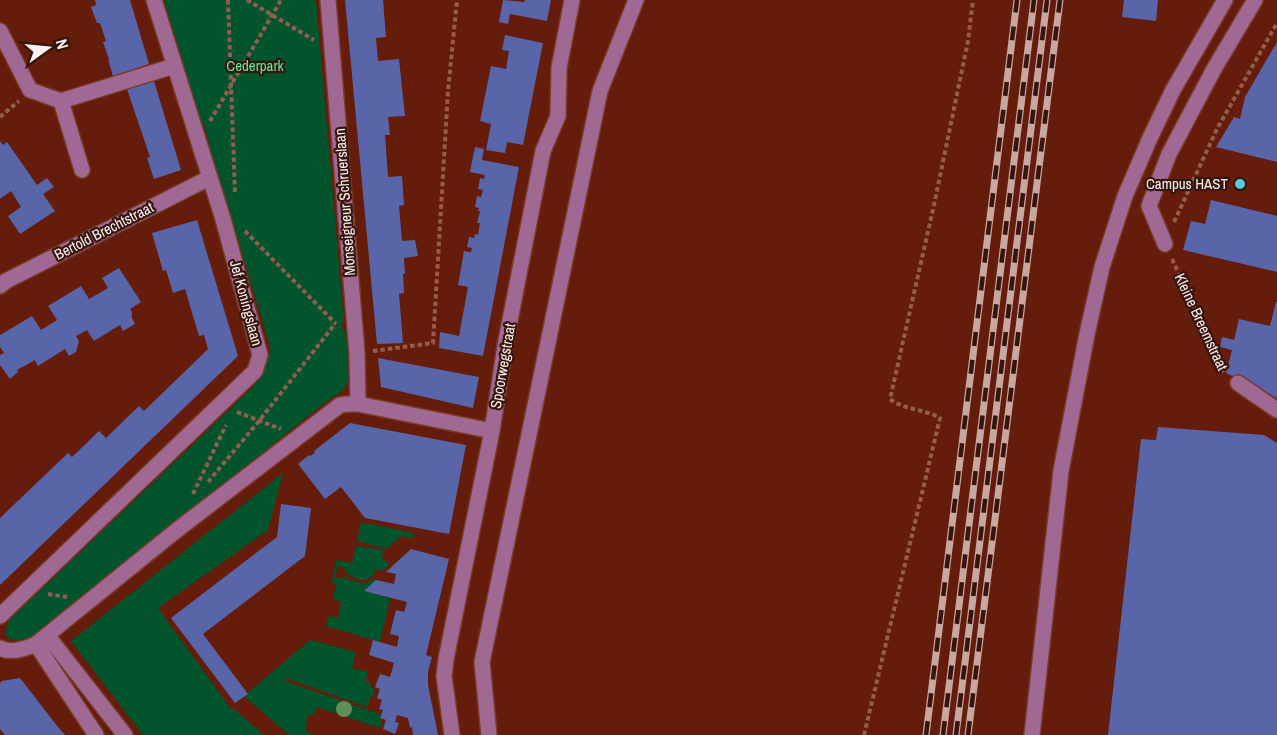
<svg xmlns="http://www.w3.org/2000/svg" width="1277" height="735" font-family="'Archivo Narrow',sans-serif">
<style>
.green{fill:#02542c}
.building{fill:#5965a9}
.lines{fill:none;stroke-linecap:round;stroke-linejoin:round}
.minor-casing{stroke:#7a3a2a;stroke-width:18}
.path{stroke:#935e51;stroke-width:4;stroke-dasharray:4.5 3;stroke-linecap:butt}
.minor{stroke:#9f6994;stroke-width:15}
.rail-casing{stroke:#c7a8a0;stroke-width:7}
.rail{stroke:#35150d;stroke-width:4.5;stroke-dasharray:14;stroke-linecap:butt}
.tree{fill:#628e59}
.poi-dot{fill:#57c9e2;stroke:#35150d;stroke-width:2}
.labels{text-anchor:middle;stroke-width:4.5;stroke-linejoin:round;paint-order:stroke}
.park-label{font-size:15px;fill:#60ec9a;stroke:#35150d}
.poi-label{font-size:15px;fill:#faf0ee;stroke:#35150d;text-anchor:end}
.street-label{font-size:15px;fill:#faf0ee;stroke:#35150d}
</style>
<rect width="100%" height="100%" fill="#651c0a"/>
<!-- green -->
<path class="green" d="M164,0H316L344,322H342L343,331H346L349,379C347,390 336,395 327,401L24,644C12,636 0,644 9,620L253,387L271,350L230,213L228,214L204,124L202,125Z
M283,473L268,530L158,608L231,709H234L264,735H143L71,641Z
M361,522L414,533L412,539L401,536L387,549L357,541Z
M356,546L385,550L381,555L389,565L383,571L375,569L374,575L363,581L352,577L345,572L346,568L338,566L335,577L342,579L343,576L350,580L364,584L375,578L376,580L364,591L390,598L380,642L326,626L328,616L338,618L341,602L333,600L336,584L332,582L336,560L352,563Z
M310,640L356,652L352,668L368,672L365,681L371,683L370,687L375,689L373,697L371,696L367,707L286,678L285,681L382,715L380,720L382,722L380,728L316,707L314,715L309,714L305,729L312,735H289L244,696Z"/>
<!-- building -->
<path class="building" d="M95,0H130L149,64L113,76L108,59H109L103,42L106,41L100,23H97L91,7L96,5Z
M345,0H383L386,37L376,38L378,61L399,59L405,116L388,117L390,135H385L388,177L402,176L404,205L399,206L402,241L415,240L418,256L404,258L405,274H403L404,293L399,294L403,343L377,344Z
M503,0L524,2L525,0H551L547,21L510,14L508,24L499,22Z
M1124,0H1158L1156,21L1122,17Z
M505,35L543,43L523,145L507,142L505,153L486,150L491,124L480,121L491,66L506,69L509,51L502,50Z
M1277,42V162L1216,147L1234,117L1240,119L1245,97Z
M154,81L181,170L154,179L147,158L150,157L127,89Z
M0,141L3,145L7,142L37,185L47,178L54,187L43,194L55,211L20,234L8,216L21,207L11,191L0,199Z
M475,147L484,149L482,160L519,167L483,356L439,348L440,332L459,336L468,287L458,285L464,251L471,252L472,248L467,247L469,237L474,238L475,234L478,235L480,223H477L480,211H478L479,208L475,207L477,196L481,197L483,190L478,189L480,178L484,179L485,175L470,172Z
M1211,200L1277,216V272L1183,250L1191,221L1205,224Z
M197,220L238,356L0,585V518L68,453L72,457L99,431L106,438L139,406L144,411L208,349L204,335L199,336L185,289L173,293L166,270L163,271L152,233Z
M119,268L141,302L130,309L132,312V315L131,316L135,324L123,331L120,325L94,341L87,330L76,336L79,341L76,352L69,356L65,349L38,366L35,360L17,370L18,372L10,379L0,365V355L4,353L0,347V335L32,316L41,330L57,320L48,306L81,286L89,299L108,288L102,278Z
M1276,302H1277V398L1226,373L1232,350L1220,347L1222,337L1234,340L1239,319L1270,326Z
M378,358L479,377L473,408L381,387Z
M350,423L466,445L449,534L365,518L341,487L325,499L298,464L309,455L310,456L315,453L314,451Z
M1158,427L1264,435L1277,443V735H1108L1141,439L1156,440Z
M281,504L311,508L305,556L203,634L248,694L235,703L171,618L277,537Z
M411,549L449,559L426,655L432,657L428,672V685L438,735H413L412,727L410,728L408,718L397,715L395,722L399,723L395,734L383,729L386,720L380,718L383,710L379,709L382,700L377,698L380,689L375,687L380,674L390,677L394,663L369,655L373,640L397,647L399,636L390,634L396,610L404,612L407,602L364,591L376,580L394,584L396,574L386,572Z
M20,678L58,727L65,735H5L0,729V683L2,681Z"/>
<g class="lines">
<defs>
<path id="minor" d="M328,0L357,353L358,404
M0,31L30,90L61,101L174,66
M61,101L82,170
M1165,244L1149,206L1169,154L1214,69L1255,0
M0,286L6,281L209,178
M1238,383L1277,410
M0,616L255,371L260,355L223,219L154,0
M47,635L125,735
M36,644L96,735
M0,648C11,654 25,649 36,644L177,530L340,405L348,404H358L492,431
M452,735L444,676L446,659L492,431L505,346L543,151L558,116L559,68L572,0
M489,735L482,662L600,91L636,0
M1032,735L1061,471L1087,334L1102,267L1125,196L1150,138L1173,90L1225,0"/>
</defs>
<!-- minor casing -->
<use href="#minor" class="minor-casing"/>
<!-- path -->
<path class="path" d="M228,0L235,194
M247,0L314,40
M0,117L19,101
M210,121L281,0
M1174,222L1217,129L1277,23
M245,231L336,324
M1172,259L1225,375
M373,351L433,343L448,91L457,0
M237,412L281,429
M208,482L259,421L335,324
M193,494L226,425
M48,594L67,597
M864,735L940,418C925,409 904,410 890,399L934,205L968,41L973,0"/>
<!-- minor -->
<use href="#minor" class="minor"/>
<defs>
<path id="rail" d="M926,735L1017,0
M943,735L1034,0
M956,735L1047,0
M968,735L1060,0"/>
</defs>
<!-- rail casing -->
<use href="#rail" class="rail-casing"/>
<!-- rail -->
<use href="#rail" class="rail"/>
</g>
<!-- trees -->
<circle class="tree" cx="344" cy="709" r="8"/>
<!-- markers -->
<circle class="poi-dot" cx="1240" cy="184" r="6"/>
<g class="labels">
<!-- park labels -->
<g class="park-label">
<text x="255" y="71">Cederpark</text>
</g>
<!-- poi labels -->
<g class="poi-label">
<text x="1228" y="189">Campus HAST</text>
</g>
<!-- street labels -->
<g class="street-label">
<text transform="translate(345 202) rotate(-94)" y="5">Monseigneur Schruerslaan</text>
<text transform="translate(104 231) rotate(-27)" y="5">Bertold Brechtstraat</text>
<text transform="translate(246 303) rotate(75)" y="5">Jef Koningslaan</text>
<text transform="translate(1201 322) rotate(65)" y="5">Kleine Breemstraat</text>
<text transform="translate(503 366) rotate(-80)" y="5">Spoorwegstraat</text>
</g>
</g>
<!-- north arrow -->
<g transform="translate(48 48) rotate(75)" stroke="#35150d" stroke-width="4.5" paint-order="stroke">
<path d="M0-4.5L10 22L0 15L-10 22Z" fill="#faf0ee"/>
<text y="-9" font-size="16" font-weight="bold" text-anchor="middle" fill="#faf0ee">N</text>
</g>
</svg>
